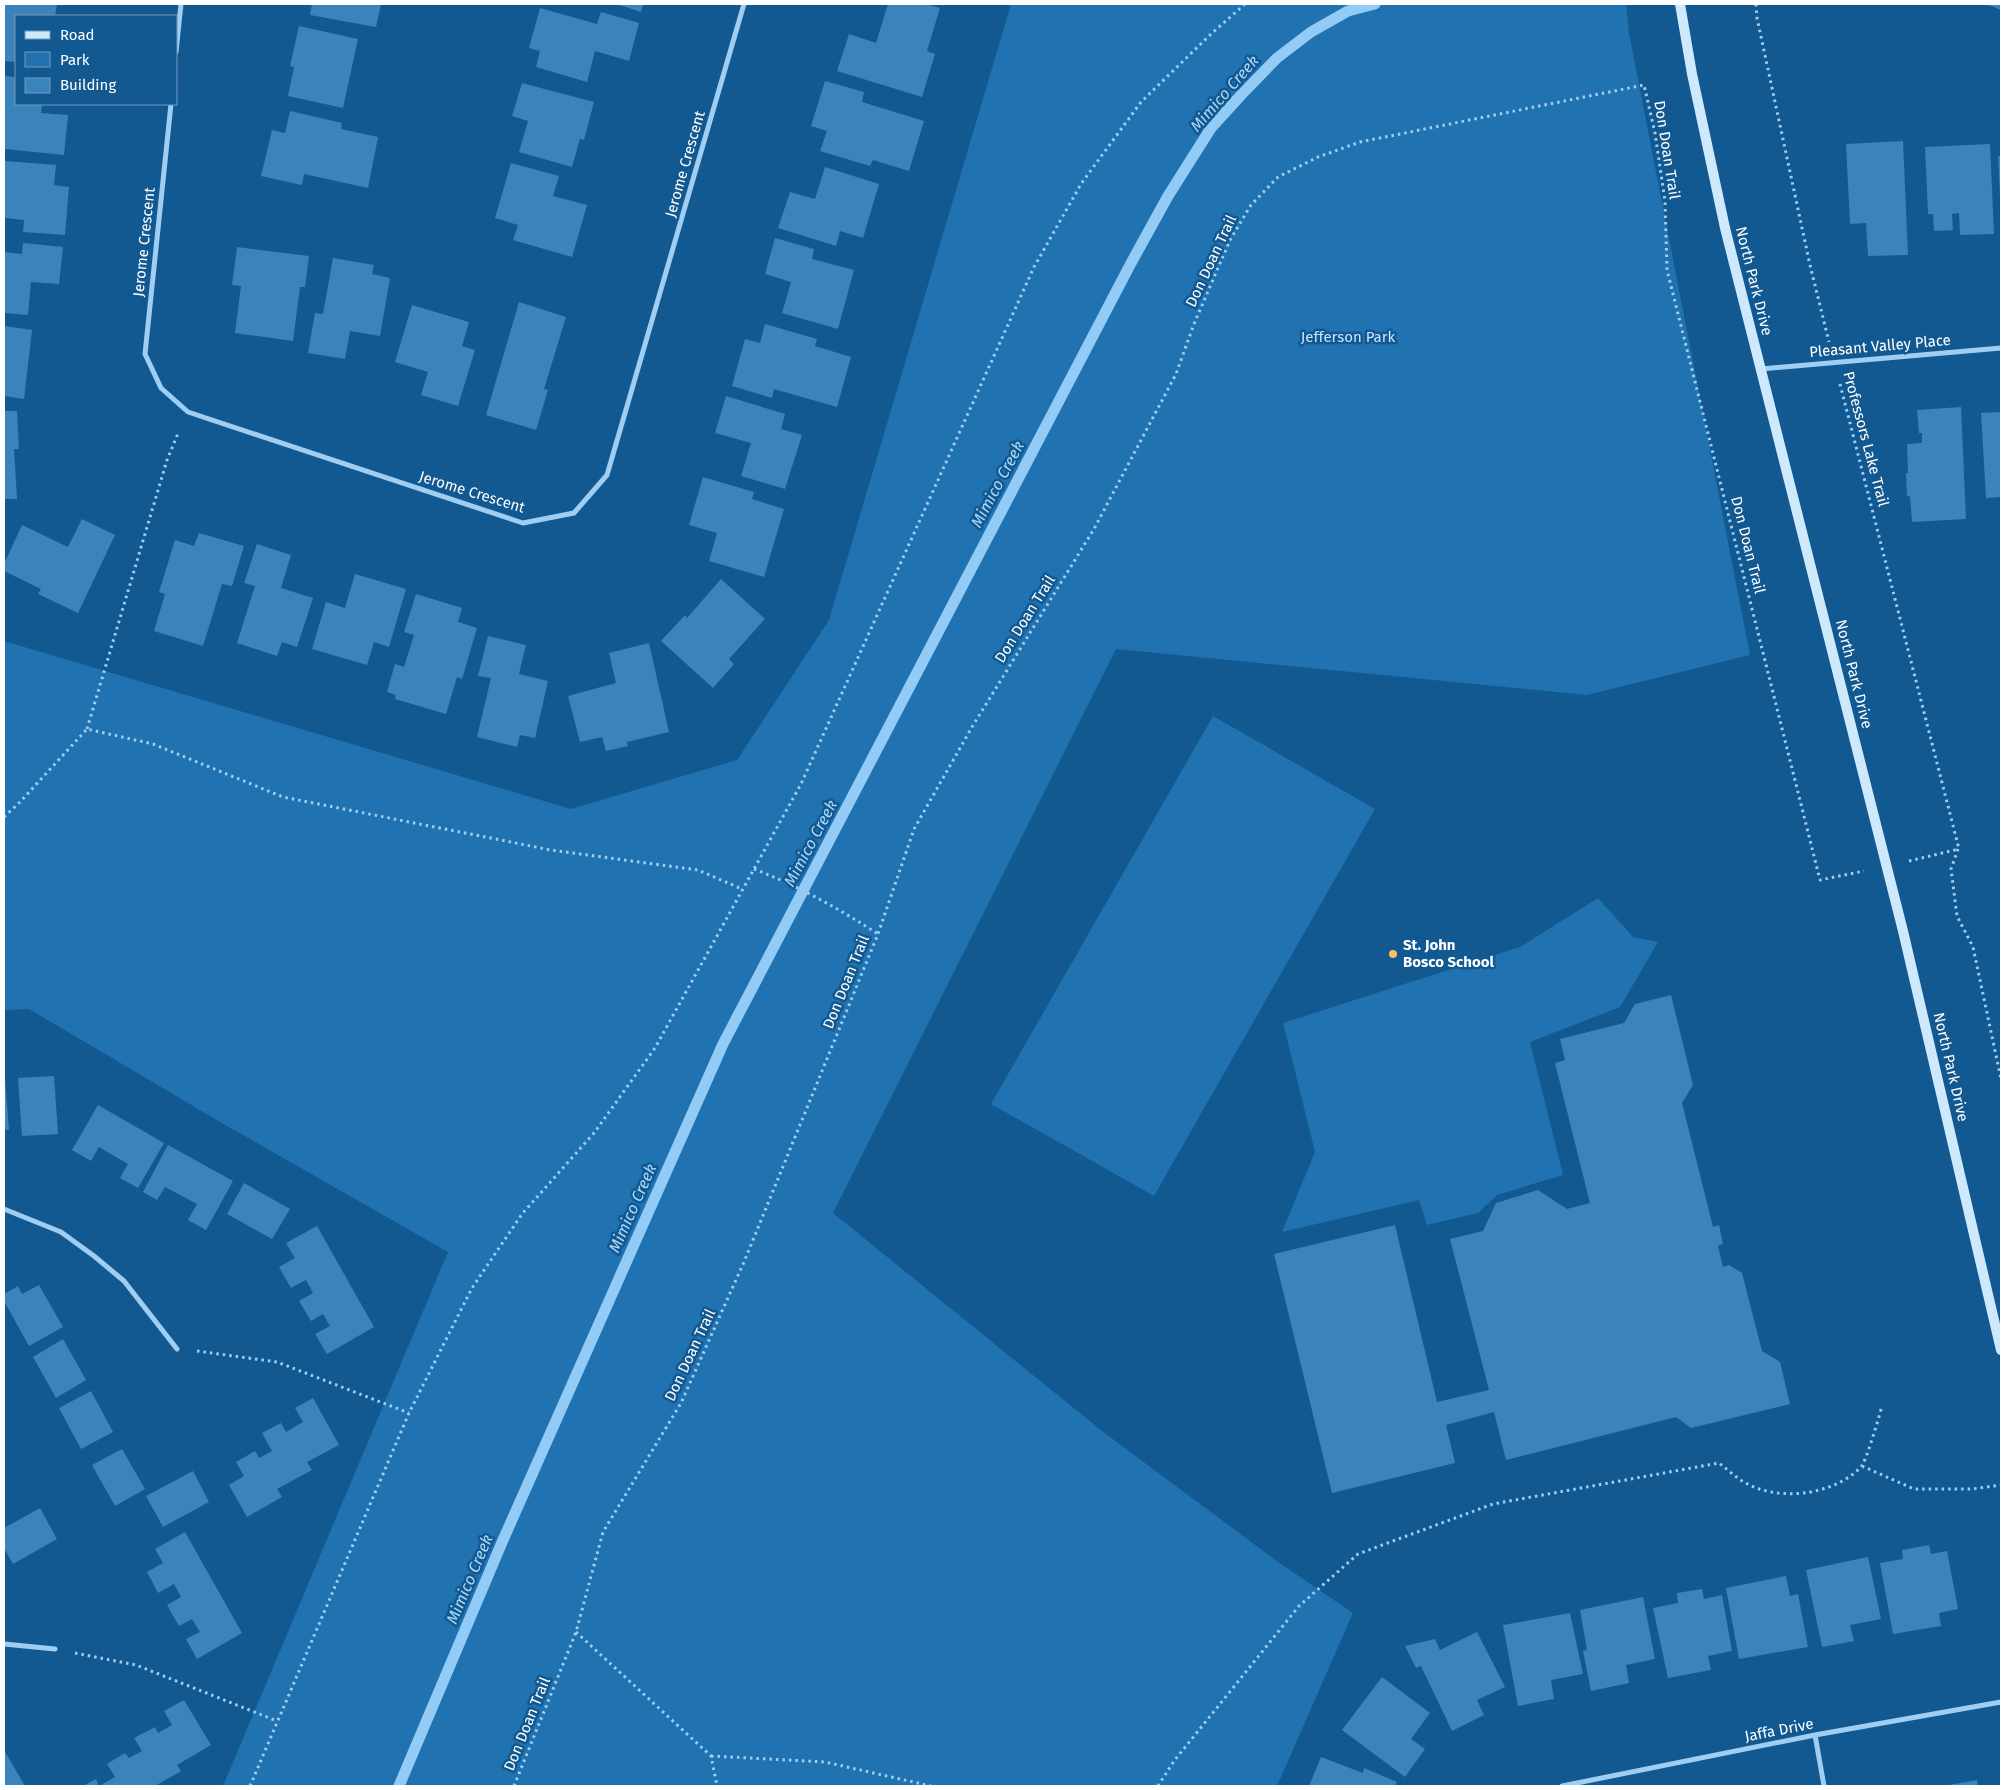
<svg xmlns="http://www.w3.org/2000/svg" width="2005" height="1790" font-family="'Fira Sans',sans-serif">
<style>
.green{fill:#2172b0}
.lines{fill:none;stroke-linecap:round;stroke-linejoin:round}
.stream{stroke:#91cbf6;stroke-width:11}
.building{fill:#3b83bb}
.path{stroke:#9fcef2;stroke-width:3;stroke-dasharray:2.5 4;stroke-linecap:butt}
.street{stroke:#9fcef2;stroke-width:5}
.secondary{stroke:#cee8fc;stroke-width:10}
.poi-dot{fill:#ffbf61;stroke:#125992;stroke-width:2}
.labels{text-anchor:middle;stroke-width:5;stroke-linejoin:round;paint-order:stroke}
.street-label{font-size:15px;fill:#fff;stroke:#125992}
.park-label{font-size:15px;fill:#c7e6fd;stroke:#125992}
.poi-label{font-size:15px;font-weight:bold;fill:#fff;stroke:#125992;text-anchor:start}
.water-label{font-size:16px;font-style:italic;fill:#abd8f9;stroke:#125992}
</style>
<rect width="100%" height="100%" fill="#125992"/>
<!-- green -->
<path class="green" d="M1011,4H1626L1629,33L1750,655L1587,695L1116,649L833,1213L1102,1431L1278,1562L1353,1613L1277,1786H223L448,1252L222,1123L29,1009L4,1010V641L571,809L737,760L829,620Z
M1213,716L1375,809L1154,1196L991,1104Z
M1598,898L1633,937L1658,942L1620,1007L1530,1042L1563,1175L1497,1195L1478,1213L1427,1225L1419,1200L1282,1232L1315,1152L1283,1023L1520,947Z"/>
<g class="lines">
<!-- stream -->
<path class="stream" d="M399,1786L503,1540L723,1044L1130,265L1168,196L1211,128L1242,94L1277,58L1311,32L1348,11L1375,4"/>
</g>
<!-- building -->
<path class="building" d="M4,4H57L55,16H16V62L4,61Z
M312,4H381L376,27L310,15Z
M616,4H643L641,12Z
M888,4H926L940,8L927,51L935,54L922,97L837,71L849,34L876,43Z
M1986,4H2001V10Z
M540,8L597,24L601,12L639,23L629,61L595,51L587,82L536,67L540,51L529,48Z
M299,26L358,39L343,108L288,96L294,67L290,66Z
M4,76L16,77V104H42L41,113L68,115L64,155L5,149Z
M825,81L864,92L862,102L924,121L909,171L873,160L870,166L820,151L827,131L811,126Z
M522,83L594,102L584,140L580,139L572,167L519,152L528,121L512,116Z
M290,111L342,123L341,129L378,137L368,188L304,174L302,185L261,176L272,130L285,133Z
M1903,141L1908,255L1868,256L1866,223L1850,224L1846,144Z
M1990,144L1994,234L1960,235L1959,213L1952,214L1953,230L1934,231L1933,214H1928L1925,147Z
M1998,156H2001V194H2000Z
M5,161L56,165L54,185L69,187L65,235L23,232L24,220L4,218V165Z
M511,163L559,176L553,196L587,205L572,257L513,240L518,225L495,218Z
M825,167L879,184L863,238L840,231L836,246L778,228L790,192L815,199Z
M775,238L814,249L812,259L854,270L838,329L782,313L791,282L765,274Z
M23,243L63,247L59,284L31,282L28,315L4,313V252L22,254Z
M237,247L309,256L305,287H300L293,341L235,333L241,286L232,285Z
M333,258L374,265L372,274L390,278L380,336L350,331L345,359L308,353L315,313L323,314Z
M519,302L566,317L544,389L548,390L536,430L486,415Z
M412,305L469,322L462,346L475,350L458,406L421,395L428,372L395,362Z
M765,324L817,339L815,346L851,357L837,407L774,389L772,398L732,386L745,339L760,343Z
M4,326L32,330L24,399L4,396Z
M726,396L785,414L781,429L802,435L785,489L741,476L751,443L715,433Z
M1961,407L1966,519L1912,522L1910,496H1907L1906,473H1908L1907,444L1922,443V433H1919L1917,410Z
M4,411H17L19,449H14L17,499H4Z
M2001,412V497L1986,498L1981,413Z
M703,477L754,492L752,499L784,509L764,577L709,561L717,533L689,525Z
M82,519L115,535L78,613L38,594L41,589L4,571V564L22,525L68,547Z
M199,533L244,546L232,586L222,584L203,646L154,631L165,594L159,592L175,540L194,546Z
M257,544L291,555L281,588L313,598L297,647L282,642L277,656L237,643L255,586L244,583Z
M355,574L406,589L389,647L374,642L367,665L312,649L326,602L345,608Z
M721,579L765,619L729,659L734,664L713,688L661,641L685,615L687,618Z
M416,594L462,608L458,622L477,628L462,679L457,677L446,714L395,699L396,695L387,692L395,664L404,667L414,635L404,632Z
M488,636L526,645L519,674L548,681L535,738L520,735L517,747L477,737L491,678L478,676Z
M649,643L669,732L627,742L628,746L606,751L602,737L580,742L568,696L616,683L609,653Z
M1671,995L1693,1085L1682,1103L1713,1227L1719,1225L1723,1244L1718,1246L1723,1267L1729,1265L1742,1273L1762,1351L1780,1362L1790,1404L1691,1428L1676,1417L1506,1460L1494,1412L1446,1425L1455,1463L1332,1493L1274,1254L1395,1225L1437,1402L1489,1390L1450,1239L1483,1231L1496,1203L1538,1190L1567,1209L1590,1203L1555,1063L1565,1060L1560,1039L1624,1023L1635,1004Z
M54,1076L58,1134L22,1136L18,1078Z
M4,1079H5L9,1130H4Z
M98,1105L164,1143L138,1188L120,1178L128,1164L99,1147L91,1161L72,1150Z
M168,1145L233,1181L206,1230L188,1220L197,1204L165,1187L157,1200L143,1192Z
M244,1183L290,1209L272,1239L227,1214Z
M317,1226L374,1327L327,1354L315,1334L330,1326L323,1314L311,1321L299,1301L313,1293L306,1280L291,1288L279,1267L295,1258L286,1243Z
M39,1285L63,1327L29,1346L4,1301V1294L18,1286L22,1294Z
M63,1339L86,1380L56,1398L33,1357Z
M91,1391L113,1432L81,1449L59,1408Z
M313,1398L339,1445L307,1462L312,1470L277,1489L282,1497L247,1517L229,1485L244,1476L236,1462L255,1451L259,1458L272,1451L262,1433L281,1423L286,1432L303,1422L295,1408Z
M122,1449L145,1489L115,1506L92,1465Z
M193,1471L209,1502L163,1527L146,1496Z
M40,1508L57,1539L13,1564L4,1548V1528Z
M185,1532L242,1633L197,1659L186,1639L200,1632L192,1619L179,1626L167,1605L181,1597L174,1584L158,1593L147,1572L163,1563L155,1549Z
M1929,1545L1931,1554L1947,1551L1958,1609L1939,1613L1941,1626L1893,1634L1880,1563L1903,1559L1902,1550Z
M1868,1557L1881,1619L1850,1625L1854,1641L1822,1647L1806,1570Z
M1786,1576L1790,1596L1798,1594L1808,1647L1739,1659L1726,1588Z
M1702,1589L1704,1599L1722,1595L1732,1651L1708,1656L1711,1670L1668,1678L1653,1608L1678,1603L1677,1593Z
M1643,1597L1655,1659L1626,1665L1629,1683L1591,1691L1583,1651L1587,1650L1580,1610Z
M1570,1613L1583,1674L1551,1680L1554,1699L1518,1706L1503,1625Z
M1477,1632L1505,1687L1477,1700L1484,1715L1452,1731L1421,1666L1416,1668L1405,1646L1435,1639L1440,1650Z
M1382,1677L1430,1713L1411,1739L1425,1749L1405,1777L1342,1730Z
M184,1700L211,1745L177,1765L181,1771L155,1786H83L96,1779L99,1786L115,1777L107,1764L125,1753L129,1758L142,1751L134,1738L155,1727L158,1733L172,1725L164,1711Z
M4,1750L25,1786H4Z
M1321,1757L1363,1773L1364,1768L1397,1782L1395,1786H1309Z
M1977,1780L1978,1786H1949V1785Z"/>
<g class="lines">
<!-- path -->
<path class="path" d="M1756,4L1757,18L1810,265L1829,342
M1840,384L1959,849
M87,729L167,460L179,431
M4,817L20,802L87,729L153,744L283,797L551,850L698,870L742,889
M1958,849L1951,869L1957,916L1973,947L2001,1079
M1909,861L1959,849
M754,869C798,886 838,908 878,934
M197,1351L277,1362L409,1413
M1862,1466L1914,1489H1972L2001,1485
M576,1632L711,1756L717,1786
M75,1653L136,1665L277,1721
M711,1756L825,1762L931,1786
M250,1786L409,1413L472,1288L522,1214L594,1133L655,1048L801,784L1034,267L1081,184L1141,102L1211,34L1245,4
M514,1786L576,1632L603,1532L681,1403L744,1262L878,934L914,829L972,727L1094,529L1176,374L1194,324L1230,240L1251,205L1278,177L1318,157L1360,142L1644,85L1655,133L1665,201L1667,270L1820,880L1864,871
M1158,1786L1174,1761L1299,1606L1358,1554L1493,1504L1719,1463C1727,1469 1735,1477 1744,1482C1777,1502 1833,1496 1861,1467C1866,1462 1879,1417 1882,1406"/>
<!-- street -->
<path class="street" d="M176,52L181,4
M171,104L145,354L161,388L188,412L523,523L574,513L607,475L744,4
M1761,369L2001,348
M4,1209L61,1232L94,1256L124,1281L177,1349
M4,1644L55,1649
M1815,1735L1824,1786
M1562,1786L1815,1735L2001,1702"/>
<!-- secondary -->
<path class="secondary" d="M1680,4L1692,74L1725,228L1903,931L2001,1350"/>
</g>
<!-- markers -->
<circle class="poi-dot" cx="1393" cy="954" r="5"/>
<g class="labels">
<!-- street labels -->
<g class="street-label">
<text transform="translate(1667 150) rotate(81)" y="5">Don Doan Trail</text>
<text transform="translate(685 164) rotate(-74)" y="5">Jerome Crescent</text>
<text transform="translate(144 242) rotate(-84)" y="5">Jerome Crescent</text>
<text transform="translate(1211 261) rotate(-65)" y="5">Don Doan Trail</text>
<text transform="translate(1754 281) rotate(76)" y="5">North Park Drive</text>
<text transform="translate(1880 346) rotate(-5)" y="5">Pleasant Valley Place</text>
<text transform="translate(1866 439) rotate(75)" y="5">Professors Lake Trail</text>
<text transform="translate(472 492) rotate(17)" y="5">Jerome Crescent</text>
<text transform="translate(1748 545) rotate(76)" y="5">Don Doan Trail</text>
<text transform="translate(1025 619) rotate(-58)" y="5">Don Doan Trail</text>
<text transform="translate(1854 674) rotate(76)" y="5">North Park Drive</text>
<text transform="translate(846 982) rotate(-68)" y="5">Don Doan Trail</text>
<text transform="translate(1951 1067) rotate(77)" y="5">North Park Drive</text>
<text transform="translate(690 1355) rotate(-65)" y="5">Don Doan Trail</text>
<text transform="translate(527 1724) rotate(-68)" y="5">Don Doan Trail</text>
<text transform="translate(1779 1730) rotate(-11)" y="5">Jaffa Drive</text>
</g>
<!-- park labels -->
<g class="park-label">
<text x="1348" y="342">Jefferson Park</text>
</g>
<!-- poi labels -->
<g class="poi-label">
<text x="1403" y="950">St. John<tspan x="1403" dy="17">Bosco School</tspan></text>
</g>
<!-- water labels -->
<g class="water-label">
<text transform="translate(1224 93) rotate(-49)" y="6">Mimico Creek</text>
<text transform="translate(997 484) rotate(-62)" y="6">Mimico Creek</text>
<text transform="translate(810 843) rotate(-62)" y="6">Mimico Creek</text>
<text transform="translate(632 1208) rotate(-66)" y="6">Mimico Creek</text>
<text transform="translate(469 1579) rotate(-67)" y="6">Mimico Creek</text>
</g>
</g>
<!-- border -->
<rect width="2005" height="1790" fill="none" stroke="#ffffff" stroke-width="10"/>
<!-- legend -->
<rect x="15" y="15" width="162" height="90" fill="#125992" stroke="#719bbe"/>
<rect x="25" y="31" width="25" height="8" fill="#cee8fc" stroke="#719bbe"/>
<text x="60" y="40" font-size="15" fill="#ffffff">Road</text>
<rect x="25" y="52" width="25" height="15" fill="#2172b0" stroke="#719bbe"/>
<text x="60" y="65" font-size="15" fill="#ffffff">Park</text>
<rect x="25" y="78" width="25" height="15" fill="#3b83bb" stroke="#719bbe"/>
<text x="60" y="90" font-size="15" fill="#ffffff">Building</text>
</svg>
